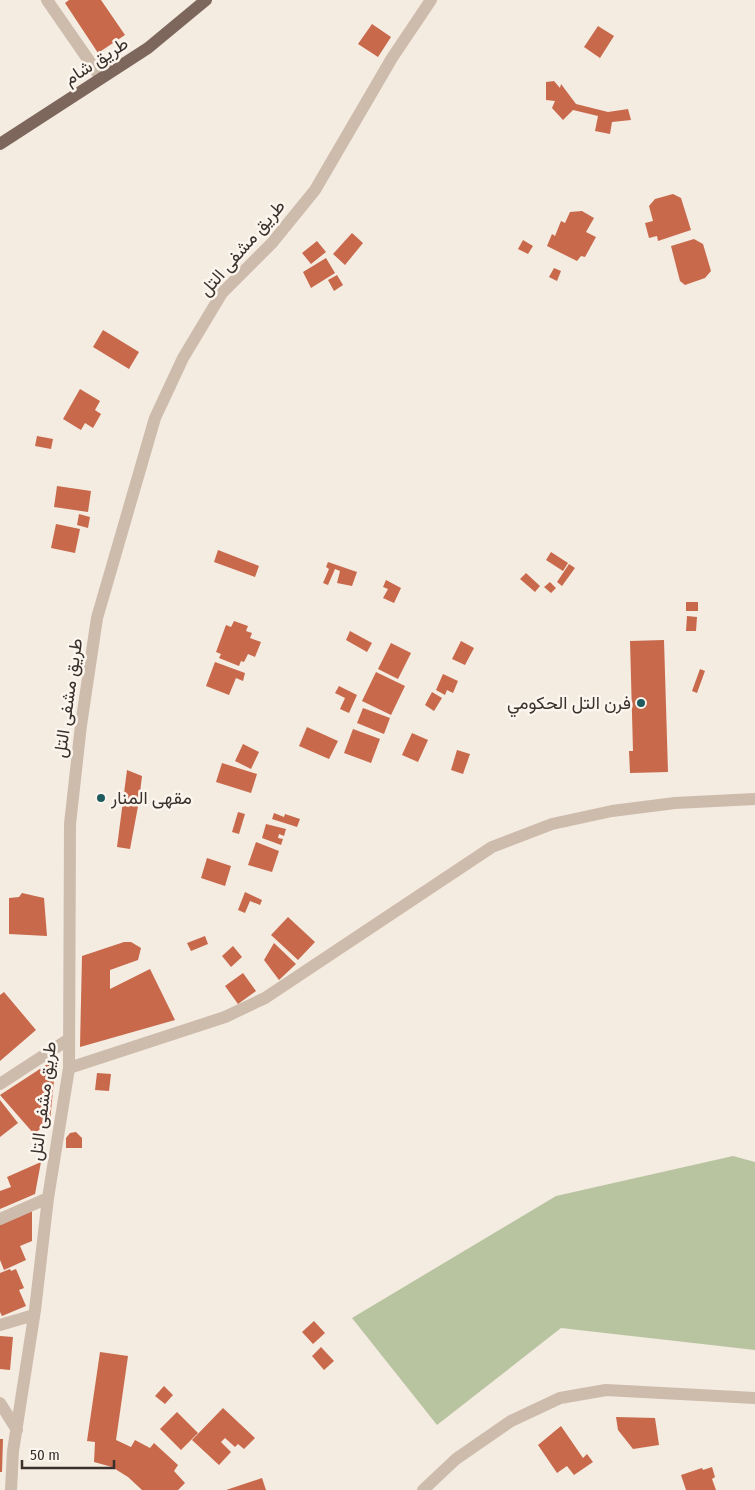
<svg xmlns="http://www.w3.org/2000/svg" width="755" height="1490" font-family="'Fira Sans Condensed',Vazirmatn,sans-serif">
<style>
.green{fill:#b8c4a0}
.building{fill:#c8694b}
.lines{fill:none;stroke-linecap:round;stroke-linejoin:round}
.minor{stroke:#cdbbac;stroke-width:12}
.major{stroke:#7d675c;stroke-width:12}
.poi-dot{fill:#1f5a5e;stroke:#fbf5ee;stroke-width:2}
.labels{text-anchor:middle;stroke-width:5;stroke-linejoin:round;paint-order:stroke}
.street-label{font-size:18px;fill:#3b302b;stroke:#fbf5ee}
.poi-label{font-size:18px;fill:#3b302b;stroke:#fbf5ee;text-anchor:end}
</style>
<rect width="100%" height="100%" fill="#f4ebe1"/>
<!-- green -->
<path class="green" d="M733,1156L755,1162V1350L561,1328L437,1425L352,1318L556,1196Z"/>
<!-- building -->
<path class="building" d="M69,0H101L125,35L98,53L65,3Z
M372,24L391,37L378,57L358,44Z
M598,26L614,36L600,58L584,47Z
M554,81L560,88L561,84L576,104L608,112L628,109L631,120L612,122L610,134L595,131L598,116L573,110L563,120L552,108L555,101L546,100V82Z
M673,194L681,198L691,230L658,241L657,236L649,238L645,223L653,221L649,206L655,199Z
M582,211L594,218L586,232L596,237L585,257L581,256L577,261L547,246L552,234L555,236L561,221L565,223L570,212Z
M352,233L363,243L345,265L333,254Z
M694,239L703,244L711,271L705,278L685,285L680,281L671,246Z
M523,240L533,246L528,254L518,249Z
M317,241L326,252L311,264L302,253Z
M326,258L335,273L311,288L303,272Z
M554,268L561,271L557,281L549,277Z
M337,275L343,285L334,291L328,280Z
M103,330L139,352L129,369L93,347Z
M80,389L100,401L95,410L101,414L93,428L85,423L81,430L63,419Z
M37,436L53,439L51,449L35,446Z
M57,486L91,491L88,512L54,507Z
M79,514L90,517L88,528L77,525Z
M56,524L80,529L75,553L51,548Z
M218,550L259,566L255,577L214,562Z
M551,552L568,563L563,571L546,560Z
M328,562L357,572L352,586L337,583L340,571L335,569L328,585L323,583L329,569L326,567Z
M569,564L575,568L562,586L557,582Z
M526,573L540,586L535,592L520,579Z
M386,580L401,588L394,603L383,598L388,589L383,587Z
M550,582L556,588L551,593L544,587Z
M686,602H698V611H686Z
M687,616L697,617L696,631H686Z
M234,621L248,626L246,631L252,633L250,638L261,642L255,657L248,654L244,662L241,661L239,666L219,658L221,654L216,652L226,625L231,627Z
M350,631L372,643L367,652L346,640Z
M664,640L668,772L630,773L629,751H633L630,641Z
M461,641L474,648L465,665L452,659Z
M391,643L411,653L398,679L378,669Z
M215,662L245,673L243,681L236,678L229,695L206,686Z
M700,669L705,671L697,693L692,691Z
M376,672L405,686L391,715L362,701Z
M443,674L458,681L453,693L447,690L445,695L436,690Z
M339,686L357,695L349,713L340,709L345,698L335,693Z
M432,692L442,698L434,711L425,705Z
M363,708L390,718L384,734L357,723Z
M307,727L338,741L329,759L299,746Z
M353,729L380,739L371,763L344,753Z
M412,733L428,740L418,762L402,755Z
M243,744L259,752L251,769L235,761Z
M457,750L470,754L463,774L451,770Z
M222,763L257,774L251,793L216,782Z
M127,770L142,776L139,801L130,849L117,847Z
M238,812L245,814L239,834L232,832Z
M274,813L284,817L285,814L300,819L297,827L272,819Z
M266,824L286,829L284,836L279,834L278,838L283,839L281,845L262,838Z
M256,842L279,851L272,872L248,865Z
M207,858L231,866L225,886L201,878Z
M245,892L262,900L260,905L250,901L245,913L238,910Z
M22,893L44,898L47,936L9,934V898L19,897Z
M288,917L315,942L298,960L271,935Z
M205,936L208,944L191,951L187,943Z
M124,942H131L141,948L138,960L110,970V989L150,969L175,1020L80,1047L82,956Z
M274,943L296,964L279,980L264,960Z
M233,946L242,957L231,967L222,956Z
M243,973L256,991L238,1004L225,986Z
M4,992L36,1030L0,1061V995Z
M49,1063L55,1070L50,1121L34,1134L0,1095Z
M97,1073L111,1074L109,1091L95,1090Z
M0,1100L18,1123L0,1137Z
M76,1132L82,1138V1148H66V1138L70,1133Z
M41,1162L35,1194L0,1209V1191L11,1187L7,1177Z
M32,1211V1241L20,1246L26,1260L4,1270L0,1260V1225Z
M10,1269L11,1271L16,1269L24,1288L19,1290L26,1306L2,1316L0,1312V1273Z
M314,1321L325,1333L313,1344L302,1332Z
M0,1336L13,1337L10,1370L0,1369Z
M321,1347L334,1361L324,1370L312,1356Z
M100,1352L128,1356L116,1440L131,1447L135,1440L150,1448L154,1443L178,1465L174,1471L185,1483L178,1490H142L128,1477L112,1467L94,1462L95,1442L87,1441Z
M164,1386L173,1395L165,1404L155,1396Z
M223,1408L255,1438L244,1449L238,1444L235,1447L225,1438L221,1442L231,1452L219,1465L192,1440Z
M177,1412L198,1433L181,1450L160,1429Z
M616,1417L655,1418L659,1445L633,1449L618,1430Z
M561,1426L583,1458L587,1454L593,1462L574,1475L567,1466L557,1473L538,1445Z
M0,1439H3L2,1472H0Z
M712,1467L715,1477L712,1479L716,1490H686L681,1475L702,1468L703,1470Z
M262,1478L266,1490H226Z"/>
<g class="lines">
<!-- minor -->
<path class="minor" d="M47,0L101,78
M69,1068L225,1017L265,998L492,847L552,824L612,811L675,803L755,799
M0,1084L69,1039
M0,1219L48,1198
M0,1325L34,1315
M0,1403L17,1430
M11,1490L13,1451L35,1310L48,1198L69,1068L70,824L81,725L97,618L155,418L183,358L222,293L272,243L315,190L392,58L431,0
M423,1490L456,1459L511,1421L560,1398L606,1390L755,1398"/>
<!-- major -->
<path class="major" d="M0,144L148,48L206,0"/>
</g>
<!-- markers -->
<g class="poi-dot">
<circle cx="641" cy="703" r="5"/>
<circle cx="101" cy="798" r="5"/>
</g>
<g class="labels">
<!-- street labels -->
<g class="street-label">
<text transform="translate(96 61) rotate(-33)" y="6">طريق شام</text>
<text transform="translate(242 248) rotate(-49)" y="6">طريق مشفى التل</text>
<text transform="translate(68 698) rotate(-82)" y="6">طريق مشفى التل</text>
<text transform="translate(43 1101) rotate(-83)" y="6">طريق مشفى التل</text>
</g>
<!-- poi labels -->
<g class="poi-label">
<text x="631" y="709">فرن التل الحكومي</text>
<text x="111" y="804" text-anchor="start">مقهى المنار</text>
</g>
</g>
<!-- scale -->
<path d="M22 1460v8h92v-8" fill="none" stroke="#3b302b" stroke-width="2.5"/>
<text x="30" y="1460" font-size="15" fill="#3b302b" stroke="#fbf5ee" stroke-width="4" paint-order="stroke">50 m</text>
</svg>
